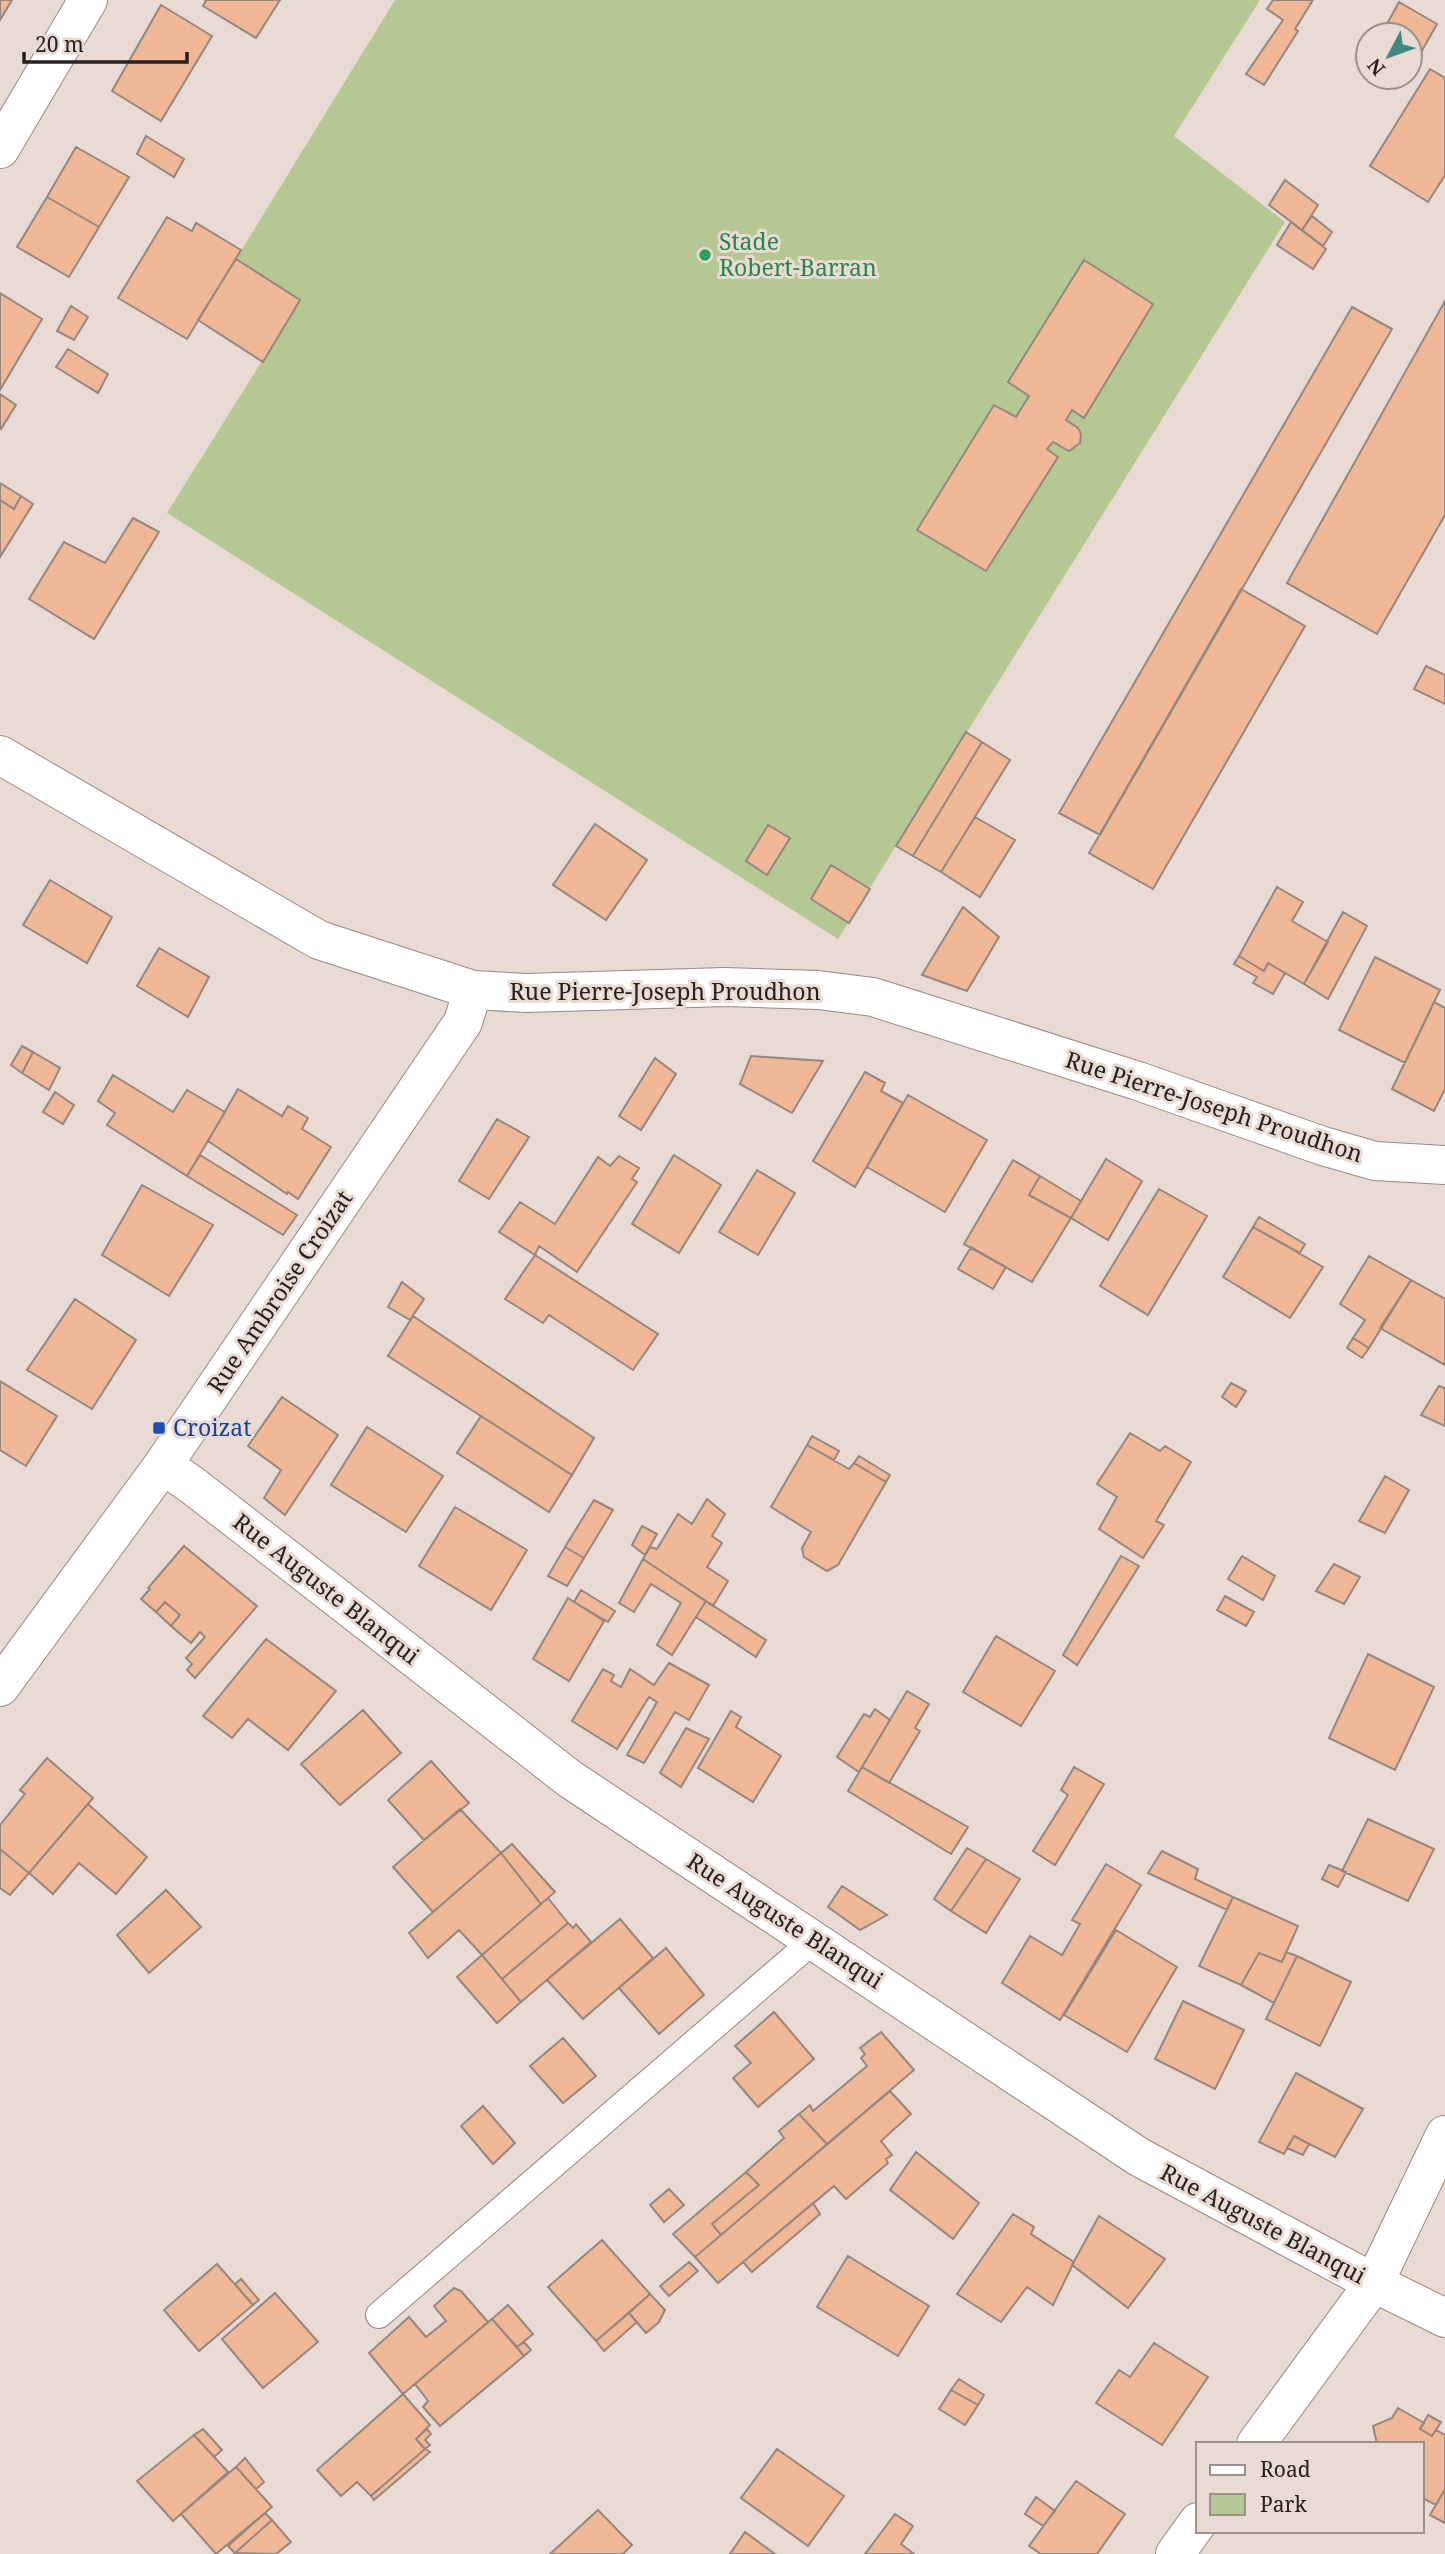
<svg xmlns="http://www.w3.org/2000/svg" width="1445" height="2554" font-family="'Noto Serif',serif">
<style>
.green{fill:#b5c893}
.building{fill:#f1b898;stroke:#958780;stroke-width:2}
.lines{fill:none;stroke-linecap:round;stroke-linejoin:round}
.lane-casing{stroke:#988984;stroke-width:28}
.street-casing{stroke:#988984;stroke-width:40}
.lane{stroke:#fff;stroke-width:26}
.street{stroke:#fff;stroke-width:38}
.leisure-dot{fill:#2e9e5b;stroke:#eadad4;stroke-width:2.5}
.transit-dot{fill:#1a4fb4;stroke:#eadad4;stroke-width:2.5}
.labels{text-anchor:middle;stroke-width:6;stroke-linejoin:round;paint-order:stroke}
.leisure-label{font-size:23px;fill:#27864d;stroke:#eadad4;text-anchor:start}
.street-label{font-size:23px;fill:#26211e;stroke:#eadad4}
.transit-label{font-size:23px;fill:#164399;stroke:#eadad4;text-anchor:start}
</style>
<rect width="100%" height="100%" fill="#eadad4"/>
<!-- green -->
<path class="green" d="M395,0H1260L1174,136L1285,222L838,939L167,513L300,300L236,259Z"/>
<!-- building -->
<path class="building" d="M0,0H12L0,20Z
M205,0H280L256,38L203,6L206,1Z
M1273,0H1313L1295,29L1298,31L1264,85L1246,74L1283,20L1267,9Z
M1399,2L1437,24L1419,56L1410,51V35H1381Z
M161,5L212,36L161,121L112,91Z
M1430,69L1445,78V175L1428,202L1370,166Z
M146,136L184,159L174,177L137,154Z
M76,147L129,177L99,227L47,197Z
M1285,180L1318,205L1302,230L1269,205Z
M47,197L99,227L69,277L17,247Z
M1312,216L1332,232L1323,246L1302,230Z
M167,217L192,231L196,223L241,250L187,339L118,298Z
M1291,222L1326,249L1313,269L1277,245Z
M236,259L300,300L263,362L198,320Z
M1084,260L1153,304L1084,418L1072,410L1066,420L1078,428L1081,434L1080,443L1069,451L1053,442L1047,449L1058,457L986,571L917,530L994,405L1016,417L1029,396L1008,382Z
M0,293L42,319L0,390Z
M1445,301V515L1377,634L1287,583Z
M71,306L88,317L74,340L57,331Z
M1352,307L1392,329L1100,835L1059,813Z
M68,349L108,374L98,393L56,367Z
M0,394L16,405L1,429H0Z
M0,483L21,496L14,509L0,500Z
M21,496L33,504L0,557V500L14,509Z
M133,518L159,532L94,639L29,599L64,542L105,563Z
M1241,589L1305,626L1153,889L1089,853Z
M1426,666L1445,675V704L1414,689Z
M966,732L982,742L913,856L896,846Z
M982,742L1010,760L941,872L913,856Z
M975,817L1015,840L980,897L941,872Z
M595,824L647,860L606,920L553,885Z
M768,825L790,838L767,875L746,861Z
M831,865L870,889L849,923L811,899Z
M50,880L112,917L87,963L23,925Z
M1277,887L1303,902L1292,921L1328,942L1304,984L1268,963L1264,971L1239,956Z
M963,907L999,937L967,991L922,975Z
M1343,912L1367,926L1328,999L1304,984Z
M159,948L209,977L188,1017L137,986Z
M1239,956L1264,971L1268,963L1285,973L1273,994L1253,983L1257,977L1234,964Z
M1375,957L1440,990L1405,1063L1339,1030Z
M1434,1002L1445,1008V1089L1434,1111L1392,1089Z
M22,1046L33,1052L22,1073L11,1065Z
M33,1052L60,1068L49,1090L22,1073Z
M751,1056L823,1061L792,1113L740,1084Z
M655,1058L676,1074L641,1130L619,1116Z
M865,1072L885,1083L881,1091L903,1103L855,1187L813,1161Z
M113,1075L173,1112L187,1090L225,1112L187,1176L107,1125L115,1113L98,1101Z
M238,1089L282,1116L288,1106L308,1118L302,1129L331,1147L298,1199L288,1192L287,1194L208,1141Z
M55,1092L74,1105L63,1124L43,1112Z
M908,1095L987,1140L945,1212L867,1167Z
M497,1119L529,1137L489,1199L459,1181Z
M200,1155L297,1215L283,1235L187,1176Z
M674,1155L721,1185L679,1253L632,1224Z
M619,1156L639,1168L632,1179L637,1182L577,1272L539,1246L535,1255L499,1232L520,1202L555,1224L598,1157L610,1166Z
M1106,1159L1142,1181L1108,1240L1071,1218Z
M1013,1160L1040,1176L1029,1195L1071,1218L1032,1282L964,1244Z
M757,1170L795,1193L758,1255L719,1232Z
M1040,1176L1081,1201L1071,1218L1029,1195Z
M142,1185L213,1225L169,1296L102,1255Z
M1159,1189L1207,1216L1148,1315L1100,1286Z
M1259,1217L1305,1244L1300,1253L1253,1227Z
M1253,1227L1323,1267L1290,1318L1223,1277Z
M971,1247L1006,1267L993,1289L958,1269Z
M535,1255L658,1334L633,1370L549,1315L543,1323L505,1299Z
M1369,1256L1411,1280L1369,1348L1353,1338L1365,1320L1340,1304Z
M1411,1280L1445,1299V1365L1380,1328Z
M402,1282L424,1299L410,1320L388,1307Z
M75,1299L136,1340L92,1409L27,1370Z
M413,1316L594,1438L572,1475L388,1356Z
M1353,1338L1369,1348L1362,1358L1347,1348Z
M0,1381L57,1416L26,1466L0,1450Z
M1231,1383L1246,1391L1236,1407L1222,1397Z
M1439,1386L1445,1388V1426L1421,1415Z
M282,1397L338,1435L285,1515L264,1498L281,1470L248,1446Z
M481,1416L572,1475L549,1512L457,1453Z
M367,1427L443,1476L406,1532L331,1485Z
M1130,1433L1160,1451L1165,1446L1191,1462L1156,1521L1164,1525L1143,1558L1099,1529L1117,1497L1097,1484Z
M812,1436L839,1451L834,1460L807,1445Z
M807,1445L849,1469L854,1463L886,1482L838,1565L827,1571L804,1557L802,1548L811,1532L771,1507Z
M859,1456L890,1475L886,1482L854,1463Z
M1385,1476L1409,1490L1385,1533L1359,1521Z
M707,1499L725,1514L712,1536L722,1543L707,1567L728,1581L713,1606L643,1559L650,1547L657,1549L678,1514L692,1524Z
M594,1500L613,1510L584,1558L565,1547Z
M455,1507L527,1550L491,1610L419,1566Z
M642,1526L657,1534L645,1555L632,1545Z
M184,1546L257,1606L195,1678L187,1670L192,1664L186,1658L205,1637L200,1632L191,1643L171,1626L180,1615L165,1602L156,1612L141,1599L150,1589L148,1588Z
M565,1547L584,1558L567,1586L548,1576Z
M1121,1556L1139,1566L1077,1665L1063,1655Z
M1242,1556L1275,1576L1263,1600L1228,1579Z
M643,1559L706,1601L672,1655L657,1645L681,1603L651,1584L634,1612L619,1603Z
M1334,1564L1360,1577L1344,1604L1316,1591Z
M581,1590L615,1611L608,1622L574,1602Z
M1225,1596L1254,1612L1246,1626L1217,1610Z
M568,1598L604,1621L569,1681L533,1659Z
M706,1601L766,1640L756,1657L696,1617Z
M165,1602L180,1615L171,1626L156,1612Z
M996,1636L1055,1671L1021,1726L963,1692Z
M266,1639L336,1691L288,1750L248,1719L232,1738L203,1716Z
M1368,1654L1434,1687L1395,1770L1329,1738Z
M669,1663L709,1685L689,1720L675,1712L644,1763L627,1755L657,1702L649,1697L617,1749L572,1721L603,1669L614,1675L611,1681L621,1687L630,1669L654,1685Z
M907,1691L929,1704L915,1728L920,1731L889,1783L862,1767Z
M875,1709L890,1720L859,1772L837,1757L864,1714L870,1717Z
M363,1710L401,1753L340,1805L301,1764Z
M731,1711L741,1717L736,1727L781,1756L753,1802L698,1768Z
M686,1728L709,1739L681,1787L660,1773Z
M47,1758L93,1798L29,1873L0,1849V1825L25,1794L20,1790Z
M431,1761L469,1803L424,1840L388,1800Z
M862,1767L968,1827L951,1854L848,1791Z
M1074,1767L1104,1784L1055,1865L1033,1851L1068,1795L1061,1790Z
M88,1804L147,1857L116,1894L79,1863L53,1894L29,1873Z
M460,1809L501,1853L433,1912L393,1867Z
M1368,1819L1434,1849L1408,1901L1342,1871Z
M512,1844L555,1892L541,1904L501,1853Z
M967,1848L986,1859L951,1911L934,1899Z
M0,1849L29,1873L10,1895L0,1888Z
M1162,1851L1198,1869L1195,1879L1233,1897L1227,1910L1148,1873Z
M501,1853L541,1904L482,1955L459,1930L428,1958L409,1933Z
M986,1859L1020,1879L986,1933L951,1911Z
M1106,1864L1141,1885L1060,2020L1002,1983L1030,1936L1062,1955L1080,1924L1072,1920Z
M1329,1865L1346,1872L1338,1887L1322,1879Z
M842,1886L887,1915L860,1930L828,1907Z
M166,1890L201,1927L149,1973L117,1935Z
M1233,1897L1298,1926L1282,1962L1259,1953L1241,1985L1199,1966Z
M548,1898L568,1923L502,1979L482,1955Z
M620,1919L653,1958L583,2019L547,1980Z
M568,1923L573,1928L576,1924L591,1942L521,2002L502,1979Z
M1116,1930L1177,1967L1127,2052L1064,2015Z
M666,1948L704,1995L659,2034L619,1988Z
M1286,1952L1297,1956L1274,2003L1241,1985L1259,1953L1282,1962Z
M482,1955L521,2002L497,2023L457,1977Z
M1297,1956L1351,1982L1320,2046L1266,2019Z
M1183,2001L1244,2030L1215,2089L1155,2059Z
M774,2012L814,2059L758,2107L733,2078L751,2063L735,2046Z
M881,2032L914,2070L827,2144L799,2114L810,2105L813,2111L867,2066L861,2058L865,2054L860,2048Z
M563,2038L596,2076L563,2103L530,2066Z
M1296,2073L1363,2109L1335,2157L1294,2136L1284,2154L1259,2142Z
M890,2091L911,2114L881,2141L892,2155L886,2159L888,2163L846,2199L834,2186L718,2283L695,2257Z
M483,2106L515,2143L493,2164L461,2126Z
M799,2114L827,2144L721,2235L712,2224L759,2185L746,2172L784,2138L779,2131Z
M1294,2136L1309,2144L1303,2155L1287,2148Z
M916,2152L979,2203L953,2239L890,2190Z
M746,2172L759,2185L712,2224L721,2235L695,2257L673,2234Z
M669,2189L684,2205L664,2222L650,2205Z
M813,2203L820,2214L752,2272L743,2262Z
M1013,2214L1034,2227L1031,2234L1074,2262L1053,2305L1027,2287L1001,2322L957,2294Z
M1099,2216L1165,2259L1128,2308L1072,2265Z
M602,2240L650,2294L596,2341L548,2287Z
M848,2256L929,2306L898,2356L817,2307Z
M689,2262L698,2271L669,2296L660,2286Z
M217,2264L253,2305L199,2351L164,2310Z
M241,2279L259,2300L253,2305L235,2284Z
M454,2288L461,2291L488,2322L403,2394L369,2353L409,2317L426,2337L446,2321L434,2306Z
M275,2293L318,2342L263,2388L222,2339Z
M650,2294L665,2310L659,2322L646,2333L629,2313Z
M508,2305L533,2334L517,2347L492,2319Z
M629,2313L637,2322L604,2351L596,2341Z
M492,2319L524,2356L440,2426L423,2407L428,2401L415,2384Z
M524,2342L531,2350L524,2356L517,2347Z
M1154,2343L1208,2377L1162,2445L1096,2403L1119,2370L1130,2377Z
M959,2379L984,2395L978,2405L951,2390Z
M951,2390L978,2405L965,2425L939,2409Z
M403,2394L430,2425L416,2439L425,2449L371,2496L357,2482L341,2496L317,2470Z
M1398,2408L1424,2423L1420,2429L1432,2436L1436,2430L1445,2435V2489L1436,2505L1422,2498V2444H1377L1373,2426L1392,2418Z
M1428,2415L1441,2422L1432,2436L1420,2429Z
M203,2429L222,2450L214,2457L194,2435Z
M427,2429L431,2434L425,2440L430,2445L425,2449L416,2439Z
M194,2435L228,2472L173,2521L137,2481Z
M425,2449L430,2452L374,2500L371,2496Z
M777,2449L844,2496L808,2546L741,2498Z
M245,2458L264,2482L256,2489L236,2467Z
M236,2467L272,2507L216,2554L181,2514Z
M1076,2481L1125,2514L1097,2554H1041L1029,2546Z
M1445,2489V2523L1430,2515Z
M1036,2497L1055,2511L1043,2526L1025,2514Z
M598,2510L632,2545L623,2554H550Z
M265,2513L272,2520L235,2553L228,2546Z
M895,2514L913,2526L901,2544L914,2554H865Z
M272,2520L291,2542L276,2554L235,2553Z
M745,2532L775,2554H730Z"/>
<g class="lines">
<defs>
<path id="lane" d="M379,2315L814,1940"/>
<path id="street" d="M0,149L88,0
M0,755L319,940L473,990L526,993L725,987L818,990L873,997L1138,1081L1323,1146L1375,1161L1445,1165
M163,1465L192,1485L570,1779L1139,2157L1374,2283L1445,2318
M0,1687L163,1465L463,1022L473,990
M1256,2444L1374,2283L1445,2135
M1175,2554L1198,2522"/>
</defs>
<!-- lane casing -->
<use href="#lane" class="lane-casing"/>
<!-- street casing -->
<use href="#street" class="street-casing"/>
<!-- lane -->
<use href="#lane" class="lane"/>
<!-- street -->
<use href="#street" class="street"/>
</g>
<!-- markers -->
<circle class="leisure-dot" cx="705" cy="255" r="7"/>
<rect class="transit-dot" x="152" y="1421" width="14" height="14" rx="3.5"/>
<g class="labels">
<!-- leisure labels -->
<g class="leisure-label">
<text x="719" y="250">Stade<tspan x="719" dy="26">Robert-Barran</tspan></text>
</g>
<!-- street labels -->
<g class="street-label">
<text x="665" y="1000">Rue Pierre-Joseph Proudhon</text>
<text transform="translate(1214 1107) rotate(18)" y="8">Rue Pierre-Joseph Proudhon</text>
<text transform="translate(280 1292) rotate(-56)" y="8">Rue Ambroise Croizat</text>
<text transform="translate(326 1589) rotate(38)" y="8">Rue Auguste Blanqui</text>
<text transform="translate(785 1921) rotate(33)" y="8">Rue Auguste Blanqui</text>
<text transform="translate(1263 2224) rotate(28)" y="8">Rue Auguste Blanqui</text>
</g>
<!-- transit labels -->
<g class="transit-label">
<text x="173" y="1436">Croizat</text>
</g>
</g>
<!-- legend -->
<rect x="1196" y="2442" width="228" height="91" fill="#eadad4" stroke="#9c908b" stroke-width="2"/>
<rect x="1210" y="2465" width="35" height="10" fill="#ffffff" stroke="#9c908b" stroke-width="2"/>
<text x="1260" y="2477" font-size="21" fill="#26211e">Road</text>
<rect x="1210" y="2494" width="35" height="21" fill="#b5c893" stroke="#9c908b" stroke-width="2"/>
<text x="1260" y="2512" font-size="21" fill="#26211e">Park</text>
<!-- north arrow -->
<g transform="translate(1389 56) rotate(229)"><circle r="33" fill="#eadad4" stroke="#9c908b" stroke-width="2"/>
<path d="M0-5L12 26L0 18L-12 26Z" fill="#418881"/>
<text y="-10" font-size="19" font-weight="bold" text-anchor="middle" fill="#26211e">N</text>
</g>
<!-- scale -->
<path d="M24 52v10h163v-10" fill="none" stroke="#26211e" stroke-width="3.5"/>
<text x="35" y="52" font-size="21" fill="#26211e" stroke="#eadad4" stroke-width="5" paint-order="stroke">20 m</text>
</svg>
